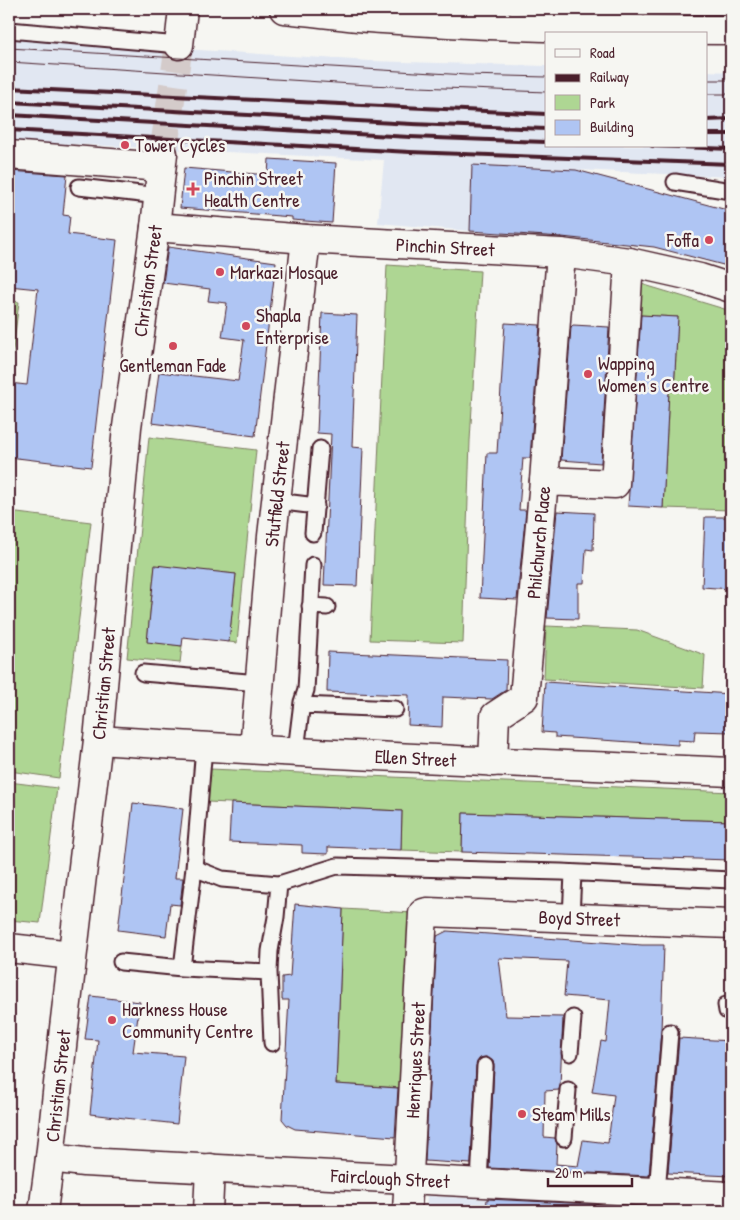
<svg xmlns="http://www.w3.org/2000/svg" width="740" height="1220" font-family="'Patrick Hand',sans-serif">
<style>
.built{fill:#e1e7f2}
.green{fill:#aed693;stroke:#7c7a5f}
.building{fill:#afc5f3;stroke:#4a1f2b;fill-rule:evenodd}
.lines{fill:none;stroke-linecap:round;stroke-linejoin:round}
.street-tunnel{stroke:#d4cbca;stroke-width:28;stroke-dasharray:28 14;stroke-linecap:butt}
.lane-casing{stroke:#4a1f2b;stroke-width:19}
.street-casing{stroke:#4a1f2b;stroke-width:31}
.secondary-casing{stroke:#4a1f2b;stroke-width:31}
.lane{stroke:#f6f6f2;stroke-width:15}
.street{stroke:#f6f6f2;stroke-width:28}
.secondary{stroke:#f6f6f2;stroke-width:28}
.tram{stroke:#4a1f2b;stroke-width:1}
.rail{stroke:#4a1f2b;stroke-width:4}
.poi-dot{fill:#d1495b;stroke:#f6f6f2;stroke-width:2}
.labels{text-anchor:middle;stroke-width:5;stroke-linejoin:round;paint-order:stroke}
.poi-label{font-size:19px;fill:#4a1f2b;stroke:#f6f6f2;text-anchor:start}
.street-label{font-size:19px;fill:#4a1f2b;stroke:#f6f6f2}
</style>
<rect width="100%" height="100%" fill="#f6f6f2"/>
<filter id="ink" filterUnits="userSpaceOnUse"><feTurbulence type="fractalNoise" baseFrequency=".02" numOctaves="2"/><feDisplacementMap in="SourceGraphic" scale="10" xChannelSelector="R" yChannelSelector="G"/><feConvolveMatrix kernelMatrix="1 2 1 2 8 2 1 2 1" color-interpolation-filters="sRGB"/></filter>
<g filter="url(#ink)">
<!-- built -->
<path class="built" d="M9,38L370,61L546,66V146H706V71L731,72V177L578,170L731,211V267L654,247L378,223L384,160L9,141Z
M427,1196L731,1211H426Z"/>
<!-- green -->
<path class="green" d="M387,265L480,271L470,441L463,643L370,640Z
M638,283L731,311V510L663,508L669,391H674L678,317L637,315Z
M9,300L19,302L10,374L9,373Z
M149,437L256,450L237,643L229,642L236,574L155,566L147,641L182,646L180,663L127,658Z
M9,512L91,522L59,778L9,771Z
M546,626L637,630L705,655L703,688L544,679Z
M210,769L731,792V821L463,813L462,852L401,850L402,811L208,802Z
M9,782L57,788L40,923L9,920Z
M343,909L413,913L406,1088L336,1084Z"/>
<!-- building -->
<path class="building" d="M269,159L336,163L332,223L292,220V217L180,208L184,168L268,175Z
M472,165L576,170L731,211V267L654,247L562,237L470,231Z
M9,171L67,175L63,215L70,216L68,234L117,240L91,467L9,457V383L27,385L38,289L9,286Z
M168,247L276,262L255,436L152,423L159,372L238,381L244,340L222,337L227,303L208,301L210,289L163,283Z
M322,313L357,315L352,447L363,448L357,586L324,585L331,434L317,433Z
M641,315L678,317L674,391H669L663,508L628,506Z
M505,323L540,325L530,458H523L519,510H526L517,600L480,598L487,453H497Z
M573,325L609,327L601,463L561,460L571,327Z
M557,511L594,513L593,550L586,549L584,583H578V619L547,618Z
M705,517H731V589L702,587Z
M155,565L236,574L229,642L183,637L182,646L147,642Z
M328,652L507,660L506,690L492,699L443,697L442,727L408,725L409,695L327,692Z
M545,682L731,694V732L695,731L694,741L678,740V745L555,737V733L542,732Z
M133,803L183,809L175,878H183L180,905L170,904L166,936L118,930Z
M231,803L402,811L401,850L328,847V854L302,853V845L229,842Z
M463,813L731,821V860L462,852Z
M295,904L343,909L336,1084L398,1088L395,1137L295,1129L287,1125L282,1119L289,1000H282V977L290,976Z
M447,931L642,945H664L661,1031L649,1176L489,1168L494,1066L493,1061L486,1057L480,1058L476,1066L471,1164L425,1161L437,936ZM499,958L567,961L564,996L610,1000L606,1042L601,1041L592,1092L614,1095L608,1143L583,1140L578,1166L556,1164L557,1144L555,1138L544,1137L545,1091L559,1090L560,1086L563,1017L506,1016Z
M91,996L140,1002L133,1052L184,1056L177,1124L90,1114L98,1040L85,1039Z
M679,1038L731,1041V1176L668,1173Z
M487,1199L651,1207V1211H486Z"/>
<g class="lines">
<!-- street-tunnel -->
<path class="street-tunnel" d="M163,154L179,45"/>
<defs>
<path id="lane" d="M9,30L179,45
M675,182L731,191
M79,187L159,196
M276,501L316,506
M313,533L320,449
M310,606L327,607
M143,673L259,683
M302,705L395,709
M204,747L194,868L222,879L279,884L337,866L561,872L731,880
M296,751L302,702L306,690L313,565
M571,918L573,873
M121,962L182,968L269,972
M182,968L194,868
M726,1005L727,1011L731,1012
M272,1043L269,972L270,951L276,917L279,884
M570,1053L573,1018
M564,1138L568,1090
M479,1182L485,1066
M657,1192L670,1032"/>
<g id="street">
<path d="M179,45L183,9"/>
<path d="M9,155L161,167"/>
<path id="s1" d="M155,227L306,239L561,253L629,262L700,278L731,288"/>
<path d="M544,481L561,253"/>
<path id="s2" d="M98,740C309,754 520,763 731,772"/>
<path id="s3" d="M254,749L272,536L306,239"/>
<path id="s4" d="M493,762L495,716L524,697L544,481L615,484L629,262"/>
<path d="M9,948L72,955"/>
<path id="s5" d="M50,1158L84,1162L731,1196"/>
<path id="s6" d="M43,1211L50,1158L64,1028L98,740L127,427L155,227L163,154"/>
<path d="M208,1211L210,1168"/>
<path id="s7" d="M407,1211L423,913L427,912L731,924"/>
</g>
<path id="secondary" d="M284,9C317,12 350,17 383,19C498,27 615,30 731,30"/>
</defs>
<!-- lane casing -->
<use href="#lane" class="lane-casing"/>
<!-- street casing -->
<use href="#street" class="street-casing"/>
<!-- secondary casing -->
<use href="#secondary" class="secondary-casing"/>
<!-- lane -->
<use href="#lane" class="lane"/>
<!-- street -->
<use href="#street" class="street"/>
<!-- secondary -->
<use href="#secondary" class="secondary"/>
<!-- tram -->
<path class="tram" d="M9,48L467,75L546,77
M9,62L368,85L546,92
M706,80H731
M706,94H731"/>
<!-- rail -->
<path class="rail" d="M9,88L546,114
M9,102L412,124L546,129
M9,115L410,137L546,142
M706,120L731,119
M9,130L410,152L731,164
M706,134H731
M652,146L731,149"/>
</g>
</g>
<!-- markers -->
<g class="poi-dot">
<circle cx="125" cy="145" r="5"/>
<path d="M190.5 181.5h5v5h5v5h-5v5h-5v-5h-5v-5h5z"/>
<circle cx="709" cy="240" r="5"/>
<circle cx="220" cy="272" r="5"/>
<circle cx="246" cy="326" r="5"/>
<circle cx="173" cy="346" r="5"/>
<circle cx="588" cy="374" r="5"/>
<circle cx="112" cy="1020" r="5"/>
<circle cx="522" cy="1114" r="5"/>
</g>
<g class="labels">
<!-- poi labels -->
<g class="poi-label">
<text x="135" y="152">Tower Cycles</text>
<text x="204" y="185">Pinchin Street<tspan x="204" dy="22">Health Centre</tspan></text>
<text x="699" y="247" text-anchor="end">Foffa</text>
<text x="230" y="279">Markazi Mosque</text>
<text x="256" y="322">Shapla<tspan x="256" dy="22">Enterprise</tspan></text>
<text x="598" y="370">Wapping<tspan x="598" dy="22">Women's Centre</tspan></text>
<text x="173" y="372" text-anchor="middle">Gentleman Fade</text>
<text x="122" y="1016">Harkness House<tspan x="122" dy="22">Community Centre</tspan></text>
<text x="532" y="1121">Steam Mills</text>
</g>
<!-- street labels -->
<g class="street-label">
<text dy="7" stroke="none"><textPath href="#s1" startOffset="291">Pinchin Street</textPath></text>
<text dy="7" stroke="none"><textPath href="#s6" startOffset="936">Christian Street</textPath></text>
<text dy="7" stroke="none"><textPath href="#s3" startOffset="256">Stutfield Street</textPath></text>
<text dy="7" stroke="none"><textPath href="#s4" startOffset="236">Philchurch Place</textPath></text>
<text dy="7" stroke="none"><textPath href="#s6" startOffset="531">Christian Street</textPath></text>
<text dy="7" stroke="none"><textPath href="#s2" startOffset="318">Ellen Street</textPath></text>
<text dy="7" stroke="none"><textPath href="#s7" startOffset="455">Boyd Street</textPath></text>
<text dy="7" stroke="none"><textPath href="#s7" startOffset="151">Henriques Street</textPath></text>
<text dy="7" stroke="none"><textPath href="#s6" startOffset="126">Christian Street</textPath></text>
<text dy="7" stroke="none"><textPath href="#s5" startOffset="341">Fairclough Street</textPath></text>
</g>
</g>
<!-- margin -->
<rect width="740" height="1220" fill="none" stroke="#f6f6f2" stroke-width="30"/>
<rect x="15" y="15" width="710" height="1190" fill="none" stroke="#4a1f2b" stroke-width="2" filter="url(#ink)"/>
<!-- legend -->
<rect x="545" y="32" width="162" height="115" fill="#f6f6f2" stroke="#b1a0a2"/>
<rect x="555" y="49" width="25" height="8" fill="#f6f6f2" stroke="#b1a0a2"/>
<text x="590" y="58" font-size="15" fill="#4a1f2b">Road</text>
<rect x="555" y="74" width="25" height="8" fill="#4a1f2b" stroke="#b1a0a2"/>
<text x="590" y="82" font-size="15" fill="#4a1f2b">Railway</text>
<rect x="555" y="95" width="25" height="15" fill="#aed693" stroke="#b1a0a2"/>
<text x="590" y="108" font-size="15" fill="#4a1f2b">Park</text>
<rect x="555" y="120" width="25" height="15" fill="#afc5f3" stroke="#b1a0a2"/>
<text x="590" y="132" font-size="15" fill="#4a1f2b">Building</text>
<!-- scale -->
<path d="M548 1178v8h84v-8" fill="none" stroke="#4a1f2b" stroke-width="2.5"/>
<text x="555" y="1178" font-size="15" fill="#4a1f2b" stroke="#f6f6f2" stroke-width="4" paint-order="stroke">20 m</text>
</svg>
